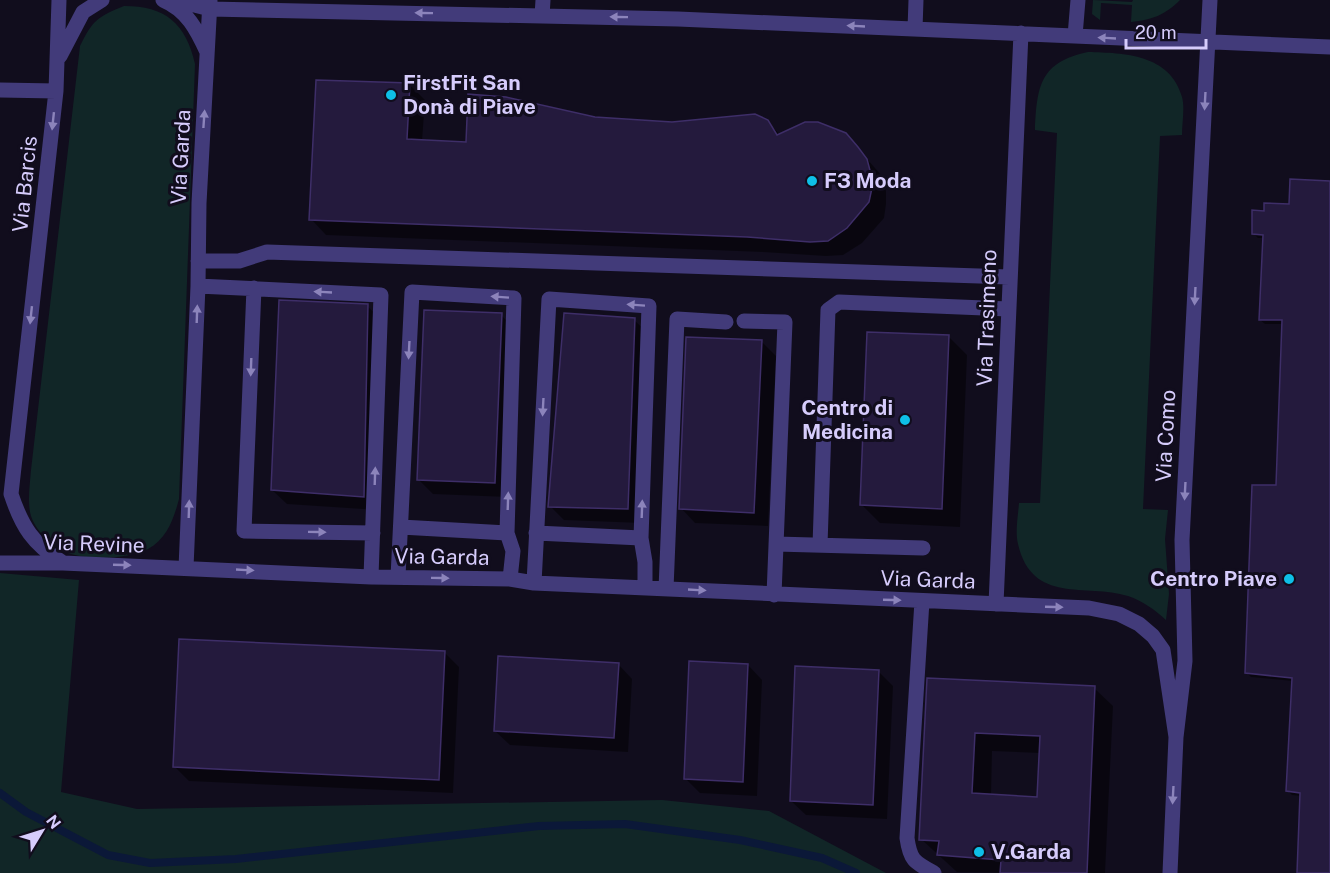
<svg xmlns="http://www.w3.org/2000/svg" width="1330" height="873" font-family="'Public Sans',sans-serif">
<style>
.green{fill:#112627}
.shadow{fill:#0007;fill-rule:evenodd}
.lines{fill:none;stroke-linecap:round;stroke-linejoin:round}
.stream{stroke:#0b1838;stroke-width:8}
.building{fill:#241a3d;stroke:#3e2e68;stroke-width:1.5;fill-rule:evenodd}
.minor{stroke:#423b7a;stroke-width:15}
.oneway{fill:#8c84bb}
.poi-dot{fill:#0ebfe7;stroke:#110d1d;stroke-width:2}
.labels{text-anchor:middle;stroke-width:6;stroke-linejoin:round;paint-order:stroke}
.poi-label{font-size:21px;font-weight:bold;fill:#d6ccfc;stroke:#110d1d;text-anchor:start}
.street-label{font-size:21px;fill:#d6ccfc;stroke:#110d1d}
</style>
<rect width="100%" height="100%" fill="#110d1d"/>
<!-- green -->
<path class="green" d="M1093,0L1132,2L1133,0H1180C1165,15 1152,20 1131,22L1132,5L1101,3L1100,20L1092,14Z
M124,6C165,6 186,23 195,64L179,499C174,518 167,539 148,549C130,559 90,560 71,554C55,549 36,532 31,516C27,503 30,484 31,470L80,46C93,20 97,17 124,6Z
M1088,52C1124,53 1170,54 1182,97C1185,108 1182,123 1182,135L1160,136L1143,509L1168,510L1165,539L1169,594L1166,620C1155,610 1143,601 1128,596C1086,583 1032,605 1018,544C1015,532 1018,516 1019,503H1040L1057,133L1035,130C1037,86 1040,62 1088,52Z
M0,573L79,580L61,792L137,809L662,800L769,811L886,873H0Z"/>
<!-- shadow -->
<path class="shadow" d="M410,85L425,100L422,141L467,144L595,118L672,123L767,121L780,135L845,134L882,176L886,191V204L884,218L862,243L843,255L826,256L763,252L326,235L311,219Z
M1330,183V873H1298L1301,796L1292,795L1287,790L1293,681L1251,677L1246,672L1277,487L1283,324H1265L1260,320L1265,238H1258L1253,233L1265,213L1291,206Z
M367,306L382,320L378,510L287,504L272,490Z
M501,315L515,329L508,497L433,494L419,480Z
M634,320L649,334L642,523L564,520L550,506Z
M948,336L967,355L960,527L880,523L862,505Z
M762,342L776,356L768,526L695,523L681,508Z
M444,652L459,667L453,793L189,781L175,767Z
M618,664L632,679L628,752L510,745L495,731Z
M748,665L762,680L757,796L700,793L686,779Z
M878,671L893,686L887,819L806,815L791,801Z
M928,679L1094,688L1113,706L1105,873L957,872L921,839ZM992,751L1040,753L1038,798L991,796Z"/>
<g class="lines">
<!-- stream -->
<path class="stream" d="M0,793L26,812L108,855L150,863L236,859L539,826L625,824L740,840L822,858L856,873"/>
</g>
<!-- building -->
<path class="building" d="M316,80L410,83L407,139L466,142L468,94L506,97L595,117L672,122L755,114L768,120L777,135L805,122H818L846,133L858,147L867,159L871,174L872,188L869,202L847,228L828,241L810,242L747,237L309,220Z
M1290,179L1330,181V873H1297L1300,793L1286,791L1292,678L1245,673L1252,485H1276L1282,320H1259L1263,235L1252,234V210L1264,211V203L1289,204Z
M279,300L368,304L364,497L271,490Z
M424,310L502,313L495,483L417,480Z
M564,313L635,318L628,509L548,507Z
M867,332L949,335L942,509L860,505Z
M686,337L762,340L754,513L679,509Z
M179,639L445,651L439,780L173,767Z
M498,656L619,663L614,738L494,731Z
M689,661L748,664L743,782L684,779Z
M795,666L879,670L873,805L790,801Z
M927,678L1095,686L1087,873H1000L1001,860L937,855L939,841L919,840ZM975,733L1040,736L1037,797L972,793Z"/>
<g class="lines">
<!-- minor -->
<path class="minor" d="M59,0L56,91L11,494C22,527 33,544 62,562
M163,0C187,10 197,30 207,52
M175,0L210,9L678,19L1330,47
M542,16L543,0
M915,29L916,0
M1075,36L1078,0
M60,56L83,12L102,0
M0,90L56,91
M198,261H239L267,252L1009,277
M198,286L381,295L371,577
M254,288L244,531L373,533
M744,321L785,322L774,595
M401,527L507,533
M536,533L641,538
M776,544L923,548
M820,545L828,310L839,302L1008,309
M0,563H63L371,577L510,579L534,583L1089,608L1119,614L1139,624L1153,636L1163,650L1176,737
M186,568L198,286L199,203L210,1
M398,577L412,292L514,298L507,533L513,551L510,579
M534,583L549,299L649,306L641,538L645,562V588
M666,589L677,319L726,322
M922,601L907,838C910,860 914,862 934,873
M996,604L1021,33
M1170,873L1176,737L1185,661L1182,540L1210,0"/>
</g>
<!-- one-way arrows -->
<defs><path id="oneway-solid" d="M-6-.8H1V-3.2L6.5 0L1 3.2V.8H-6Z" transform="scale(1.5)"/></defs>
<g class="oneway">
<use href="#oneway-solid" transform="translate(424 13) rotate(-179)"/>
<use href="#oneway-solid" transform="translate(619 17) rotate(-179)"/>
<use href="#oneway-solid" transform="translate(856 26) rotate(-177)"/>
<use href="#oneway-solid" transform="translate(1107 38) rotate(-177)"/>
<use href="#oneway-solid" transform="translate(1205 101) rotate(93)"/>
<use href="#oneway-solid" transform="translate(204 119) rotate(-86)"/>
<use href="#oneway-solid" transform="translate(53 121) rotate(96)"/>
<use href="#oneway-solid" transform="translate(323 292) rotate(-177)"/>
<use href="#oneway-solid" transform="translate(1195 296) rotate(93)"/>
<use href="#oneway-solid" transform="translate(500 297) rotate(-176)"/>
<use href="#oneway-solid" transform="translate(636 305) rotate(-176)"/>
<use href="#oneway-solid" transform="translate(197 314) rotate(-88)"/>
<use href="#oneway-solid" transform="translate(31 315) rotate(96)"/>
<use href="#oneway-solid" transform="translate(409 350) rotate(93)"/>
<use href="#oneway-solid" transform="translate(251 367) rotate(92)"/>
<use href="#oneway-solid" transform="translate(543 407) rotate(93)"/>
<use href="#oneway-solid" transform="translate(375 476) rotate(-88)"/>
<use href="#oneway-solid" transform="translate(1185 491) rotate(93)"/>
<use href="#oneway-solid" transform="translate(508 501) rotate(-88)"/>
<use href="#oneway-solid" transform="translate(189 509) rotate(-88)"/>
<use href="#oneway-solid" transform="translate(642 509) rotate(-88)"/>
<use href="#oneway-solid" transform="translate(317 532) rotate(1)"/>
<use href="#oneway-solid" transform="translate(122 565) rotate(2)"/>
<use href="#oneway-solid" transform="translate(245 570) rotate(3)"/>
<use href="#oneway-solid" transform="translate(440 578) rotate(1)"/>
<use href="#oneway-solid" transform="translate(697 590) rotate(3)"/>
<use href="#oneway-solid" transform="translate(892 600) rotate(2)"/>
<use href="#oneway-solid" transform="translate(1054 607) rotate(2)"/>
<use href="#oneway-solid" transform="translate(1173 795) rotate(93)"/>
</g>
<!-- markers -->
<g class="poi-dot">
<circle cx="391" cy="95" r="6"/>
<circle cx="812" cy="181" r="6"/>
<circle cx="905" cy="420" r="6"/>
<circle cx="1289" cy="579" r="6"/>
<circle cx="979" cy="852" r="6"/>
</g>
<g class="labels">
<!-- poi labels -->
<g class="poi-label">
<text x="403" y="90">FirstFit San<tspan x="403" dy="24">Donà di Piave</tspan></text>
<text x="824" y="188">F3 Moda</text>
<text x="893" y="415" text-anchor="end">Centro di<tspan x="893" dy="24">Medicina</tspan></text>
<text x="1277" y="586" text-anchor="end">Centro Piave</text>
<text x="991" y="859">V.Garda</text>
</g>
<!-- street labels -->
<g class="street-label">
<text transform="translate(181 157) rotate(-87)" y="7">Via Garda</text>
<text transform="translate(25 184) rotate(-84)" y="7">Via Barcis</text>
<text transform="translate(987 318) rotate(-88)" y="7">Via Trasimeno</text>
<text transform="translate(1166 436) rotate(-87)" y="7">Via Como</text>
<text transform="translate(94 544) rotate(2)" y="7">Via Revine</text>
<text transform="translate(442 557) rotate(1)" y="7">Via Garda</text>
<text transform="translate(928 580) rotate(2)" y="7">Via Garda</text>
</g>
</g>
<!-- north arrow -->
<g transform="translate(42 831) rotate(52)" stroke="#110d1d" stroke-width="4.5" paint-order="stroke">
<path d="M0-4.5L10 22L0 15L-10 22Z" fill="#d6ccfc"/>
<text y="-9" font-size="16" font-weight="bold" text-anchor="middle" fill="#d6ccfc">N</text>
</g>
<!-- scale -->
<path d="M1126 39v9h80v-9" fill="none" stroke="#d6ccfc" stroke-width="3"/>
<text x="1135" y="39" font-size="18" fill="#d6ccfc" stroke="#110d1d" stroke-width="4.5" paint-order="stroke">20 m</text>
</svg>
